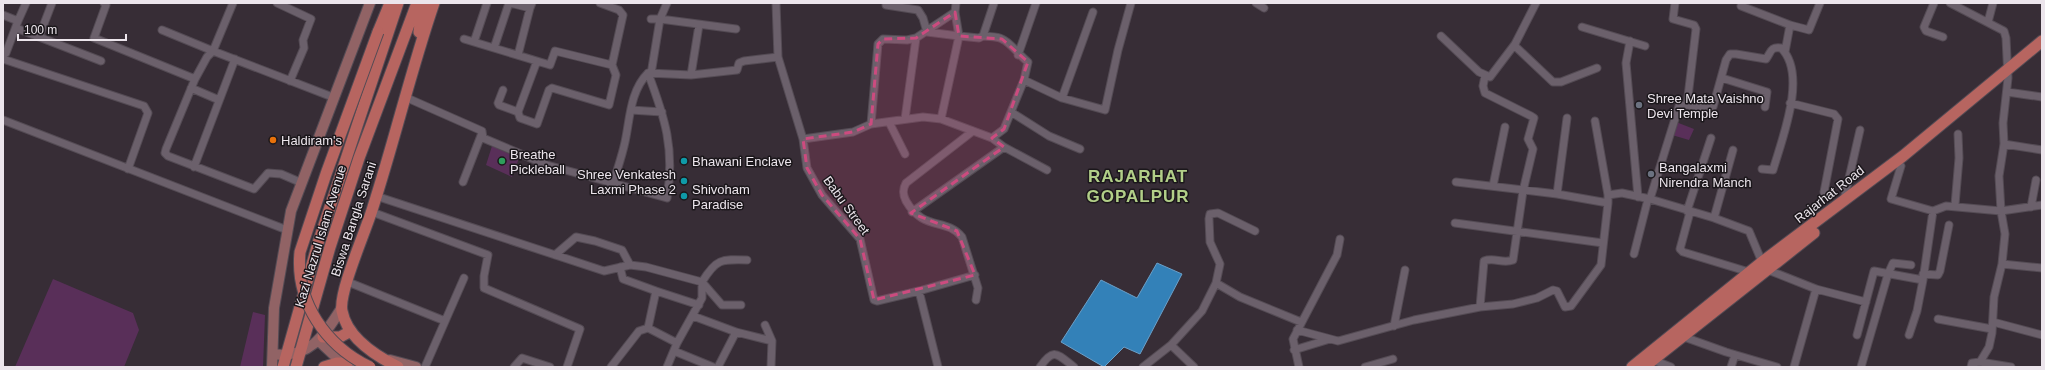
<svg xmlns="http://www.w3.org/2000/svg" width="2045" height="370" font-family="Helvetica,sans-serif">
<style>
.green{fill:#592f59}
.water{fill:#3381b8;stroke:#6a9fc8}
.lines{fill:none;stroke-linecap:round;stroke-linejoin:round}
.street-casing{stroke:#544b54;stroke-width:9}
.secondary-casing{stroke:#544b54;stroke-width:12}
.primary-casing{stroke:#544b54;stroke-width:13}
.street{stroke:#6b606b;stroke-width:7}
.secondary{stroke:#916365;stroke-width:10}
.primary{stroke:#b76560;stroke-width:11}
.primary-bridge-casing{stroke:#544b54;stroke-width:13;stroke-linecap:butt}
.primary-bridge{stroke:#b76560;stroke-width:11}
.marked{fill:#cc4b7f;fill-opacity:0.2;stroke:#cc4b7f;stroke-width:3;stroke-dasharray:8 5;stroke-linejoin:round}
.worship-dot{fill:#6b7280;stroke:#1b171b;stroke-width:1.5}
.food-dot{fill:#e8710a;stroke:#1b171b;stroke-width:1.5}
.leisure-dot{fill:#2e9e5b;stroke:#1b171b;stroke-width:1.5}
.culture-dot{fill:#0f9aa8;stroke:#1b171b;stroke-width:1.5}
.labels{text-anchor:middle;stroke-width:3;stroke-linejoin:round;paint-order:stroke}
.poi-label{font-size:13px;fill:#ece5ec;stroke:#1b171b;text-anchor:start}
.street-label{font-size:13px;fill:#ece5ec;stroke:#1b171b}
.district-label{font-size:17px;font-weight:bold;letter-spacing:1px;fill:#b2cf88;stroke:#1b171b}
</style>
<rect width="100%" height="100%" fill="#372d36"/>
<!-- green -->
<path class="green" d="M1676,122L1694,129L1689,140L1672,135Z
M492,146L519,158L512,177L486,165Z
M53,279L133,313L139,330L124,367H15Z
M253,312L265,315L263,367H240Z"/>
<!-- water -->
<path class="water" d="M1157,263L1182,274L1140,354L1124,347L1104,367L1061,342L1101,280L1137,298Z"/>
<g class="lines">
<defs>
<path id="street" d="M104,3L106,5L94,38L195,79L207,57L213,51L335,98
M277,3L311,19L303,40L304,48L290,81
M510,3L530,8L532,3
M776,3L778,57L803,139L807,168L822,195L860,239L874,300L877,301L919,291L938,367
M886,3V5L918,10L923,18L927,32L959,36L955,12
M1256,3L1264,8
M1536,3L1515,44L1516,47L1553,82H1561L1597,68
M1675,3L1673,19L1694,25L1696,29L1687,105L1679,106L1650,199L1714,218L1749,231L1762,262L1768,270L1816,289L1794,367
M1934,3L1924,27L1926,31L1943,37
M1950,3L2004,31L2006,38L2008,78L2003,123L2004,144L1999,176L2001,211L2005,234L2002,264L1994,297L1992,333L1989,347L1980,362L1972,363L1971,367
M1741,6L1790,25L1785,52
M3,15L18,21L6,53
M651,19H660L736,29
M18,21L26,3
M1988,22L1993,3
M1790,25L1809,30L1820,3
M1582,27L1645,46
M16,28L101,61
M162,30L213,51L233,3
M1441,36L1479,72L1490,77L1515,44
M39,37L52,3
M464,39L550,65L555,51L612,65L623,15L619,10L600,3
M1630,41L1626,63L1638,197
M474,42L487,3
M494,48L509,3
M518,55L530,8
M1018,55L1036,3
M3,59L144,106L148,113L128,169
M648,73L691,75L737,70L739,63L744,61L778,57
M651,74L660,19L667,3
M691,75L699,25
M1722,78L1767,92L1765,107
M195,79L166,149L165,153L168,156L254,189L268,173L281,174L302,183
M1024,80L1062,98L1105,110L1118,50L1131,3
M191,88L219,100
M503,90L498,103L499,105L518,112L537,61
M2007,92L2042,97
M405,97L482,131L483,138L547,165L667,198C675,149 665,118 648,73
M1062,98L1093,12
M1790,103L1834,114L1838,119L1824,192
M1687,105L1708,109L1713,107L1726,60L1730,54H1736L1766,59C1771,53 1770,46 1781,48C1808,74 1782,139 1773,170L1762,169
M631,110L662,112
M518,112L520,118L537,124L549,90L552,88L609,105L616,75L612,65
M1011,112L1049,136L1080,149
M905,119L916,38
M941,119L959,36L979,38L983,36L994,3
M3,120L287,230
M1595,121L1608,195
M889,122L905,154
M871,124L878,44L883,39L907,40L916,38L955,12L956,3
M973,131L906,183C902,190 903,195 906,201C924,232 946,217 962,237L978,288L976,300
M992,138L1004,147L1047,170
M803,139L853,132L871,124L923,117L941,119L992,138L1004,129L1024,80L1028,62C1020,56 1010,42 1002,39C997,36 989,37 983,36
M2004,144L2042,150
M194,167L235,59
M463,182L482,133
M1456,182L1557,194L1608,203V195L1622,193L1650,199
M613,184C617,170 622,156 625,142C630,119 630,91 648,73
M1493,186L1505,127
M1557,194L1567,118
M376,196L604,271L630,265L646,267L702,282V298L677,343L667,367
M1844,200L1860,130
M1955,205L1959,158L1958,134
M2031,207L2036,180
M1687,211L1711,138
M1933,211L1946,206L2001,211L2042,205
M372,212L488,255L484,276V288L580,329L567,367
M912,212L1004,147
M1690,212L1680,249L1683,252L1749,272
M1714,218L1733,150
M1455,223L1603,243
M1634,254L1648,199
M555,255L576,237L595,241L622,250L630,265
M2002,264L2042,268
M620,267L623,279L656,291L648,328
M1923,274L1938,275L1940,271L1949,225
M348,282L445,321
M1216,283L1220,264L1210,242L1209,219L1210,214L1218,213L1255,231
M1816,289L1866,302
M656,291L699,305
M919,291L975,275
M741,305H722L702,282C716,259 721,259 747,260
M1480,307L1513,304L1537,298L1553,290L1557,291L1565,307L1571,306L1601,265L1608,203
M693,316L736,332L719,365
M1938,319L1992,329
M1993,322L2042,335
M765,325L772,341L771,367
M1394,326L1405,270
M1297,330L1338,341L1414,320L1480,307L1484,261C1494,257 1503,264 1513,260L1523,191L1533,149L1528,139L1534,118L1531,116L1485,93L1483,86L1485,76
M736,332L772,341
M1857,335L1874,271L1923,280L1933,211L1891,199L1901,166
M1909,335L1917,311L1923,280
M1684,337L1726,352L1777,367
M1294,350L1330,339
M674,351L713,367
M1653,360L1671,367
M1980,362L2011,367
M425,367L464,278
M514,367L522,358L550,367
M611,367L639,331L648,328L677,343
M1040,367C1054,347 1057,354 1074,367
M1143,367L1171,345
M1194,367L1171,345L1202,311L1216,283L1240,297L1301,322
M1299,367L1293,339L1337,255L1340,239
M1365,367L1393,359
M1731,367L1735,355
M1861,367L1888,274L1893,263L1911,265"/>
<path id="secondary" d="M319,341L334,355L355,367
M273,354C309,359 324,336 341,309
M390,360L416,367
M272,367L274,308L291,211L370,3"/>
<path id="primary" d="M378,32L390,3
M419,32L423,3
M323,337H340L351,331
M283,367L318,243L398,3
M296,367L330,247L359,158L417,3
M324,367L337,363H347
M398,367C376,356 347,338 342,311C338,293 367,228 373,207C395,139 411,70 434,3
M1632,367L1762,262L1903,156L2042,41
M1644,367L1814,233"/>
</defs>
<!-- street casing -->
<use href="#street" class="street-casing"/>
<!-- secondary casing -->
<use href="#secondary" class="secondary-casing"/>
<!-- primary casing -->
<use href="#primary" class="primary-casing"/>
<!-- street -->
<use href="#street" class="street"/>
<!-- secondary -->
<use href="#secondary" class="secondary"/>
<!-- primary -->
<use href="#primary" class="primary"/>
<defs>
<path id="primary-bridge" d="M370,367C326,346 295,302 300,252L326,174L378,32"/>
</defs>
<!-- primary-bridge casing -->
<use href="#primary-bridge" class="primary-bridge-casing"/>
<!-- primary-bridge -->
<use href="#primary-bridge" class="primary-bridge"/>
</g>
<!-- marked area -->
<path class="marked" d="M955,12L959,36L1002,39L1028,62L1004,129L992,138L1004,147L911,213L957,231L975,275L874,300L860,239L822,195L807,168L803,139L853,132L871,124L878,44L883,39L916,38Z"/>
<!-- markers -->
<g class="worship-dot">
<circle cx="1639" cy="105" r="4"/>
<circle cx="1651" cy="174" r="4"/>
</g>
<circle class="food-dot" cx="273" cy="140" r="4"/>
<circle class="leisure-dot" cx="502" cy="161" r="4"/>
<g class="culture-dot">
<circle cx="684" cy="161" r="4"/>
<circle cx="684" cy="181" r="4"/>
<circle cx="684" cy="196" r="4"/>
</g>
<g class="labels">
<!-- poi labels -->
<g class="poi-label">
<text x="1647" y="103">Shree Mata Vaishno<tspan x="1647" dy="15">Devi Temple</tspan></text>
<text x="281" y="145">Haldiram's</text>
<text x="510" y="159">Breathe<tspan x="510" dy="15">Pickleball</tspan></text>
<text x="692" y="166">Bhawani Enclave</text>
<text x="1659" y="172">Bangalaxmi<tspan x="1659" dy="15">Nirendra Manch</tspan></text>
<text x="676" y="179" text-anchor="end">Shree Venkatesh<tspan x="676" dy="15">Laxmi Phase 2</tspan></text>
<text x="692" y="194">Shivoham<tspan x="692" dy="15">Paradise</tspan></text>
</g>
<!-- street labels -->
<g class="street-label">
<text transform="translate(1829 194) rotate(-38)" y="5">Rajarhat Road</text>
<text transform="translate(847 205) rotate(54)" y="5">Babu Street</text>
<text transform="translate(353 219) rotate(-72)" y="5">Biswa Bangla Sarani</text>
<text transform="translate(320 236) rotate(-73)" y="5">Kazi Nazrul Islam Avenue</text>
</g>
<!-- district labels -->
<g class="district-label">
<text x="1138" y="182">RAJARHAT<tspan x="1138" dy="20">GOPALPUR</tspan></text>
</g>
</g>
<!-- border -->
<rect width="2045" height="370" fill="none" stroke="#ece5ec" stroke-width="8"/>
<!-- scale -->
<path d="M18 34v6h108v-6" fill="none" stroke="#ece5ec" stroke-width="2"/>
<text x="24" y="34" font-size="12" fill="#ece5ec" stroke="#1b171b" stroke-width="3" paint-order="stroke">100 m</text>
</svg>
